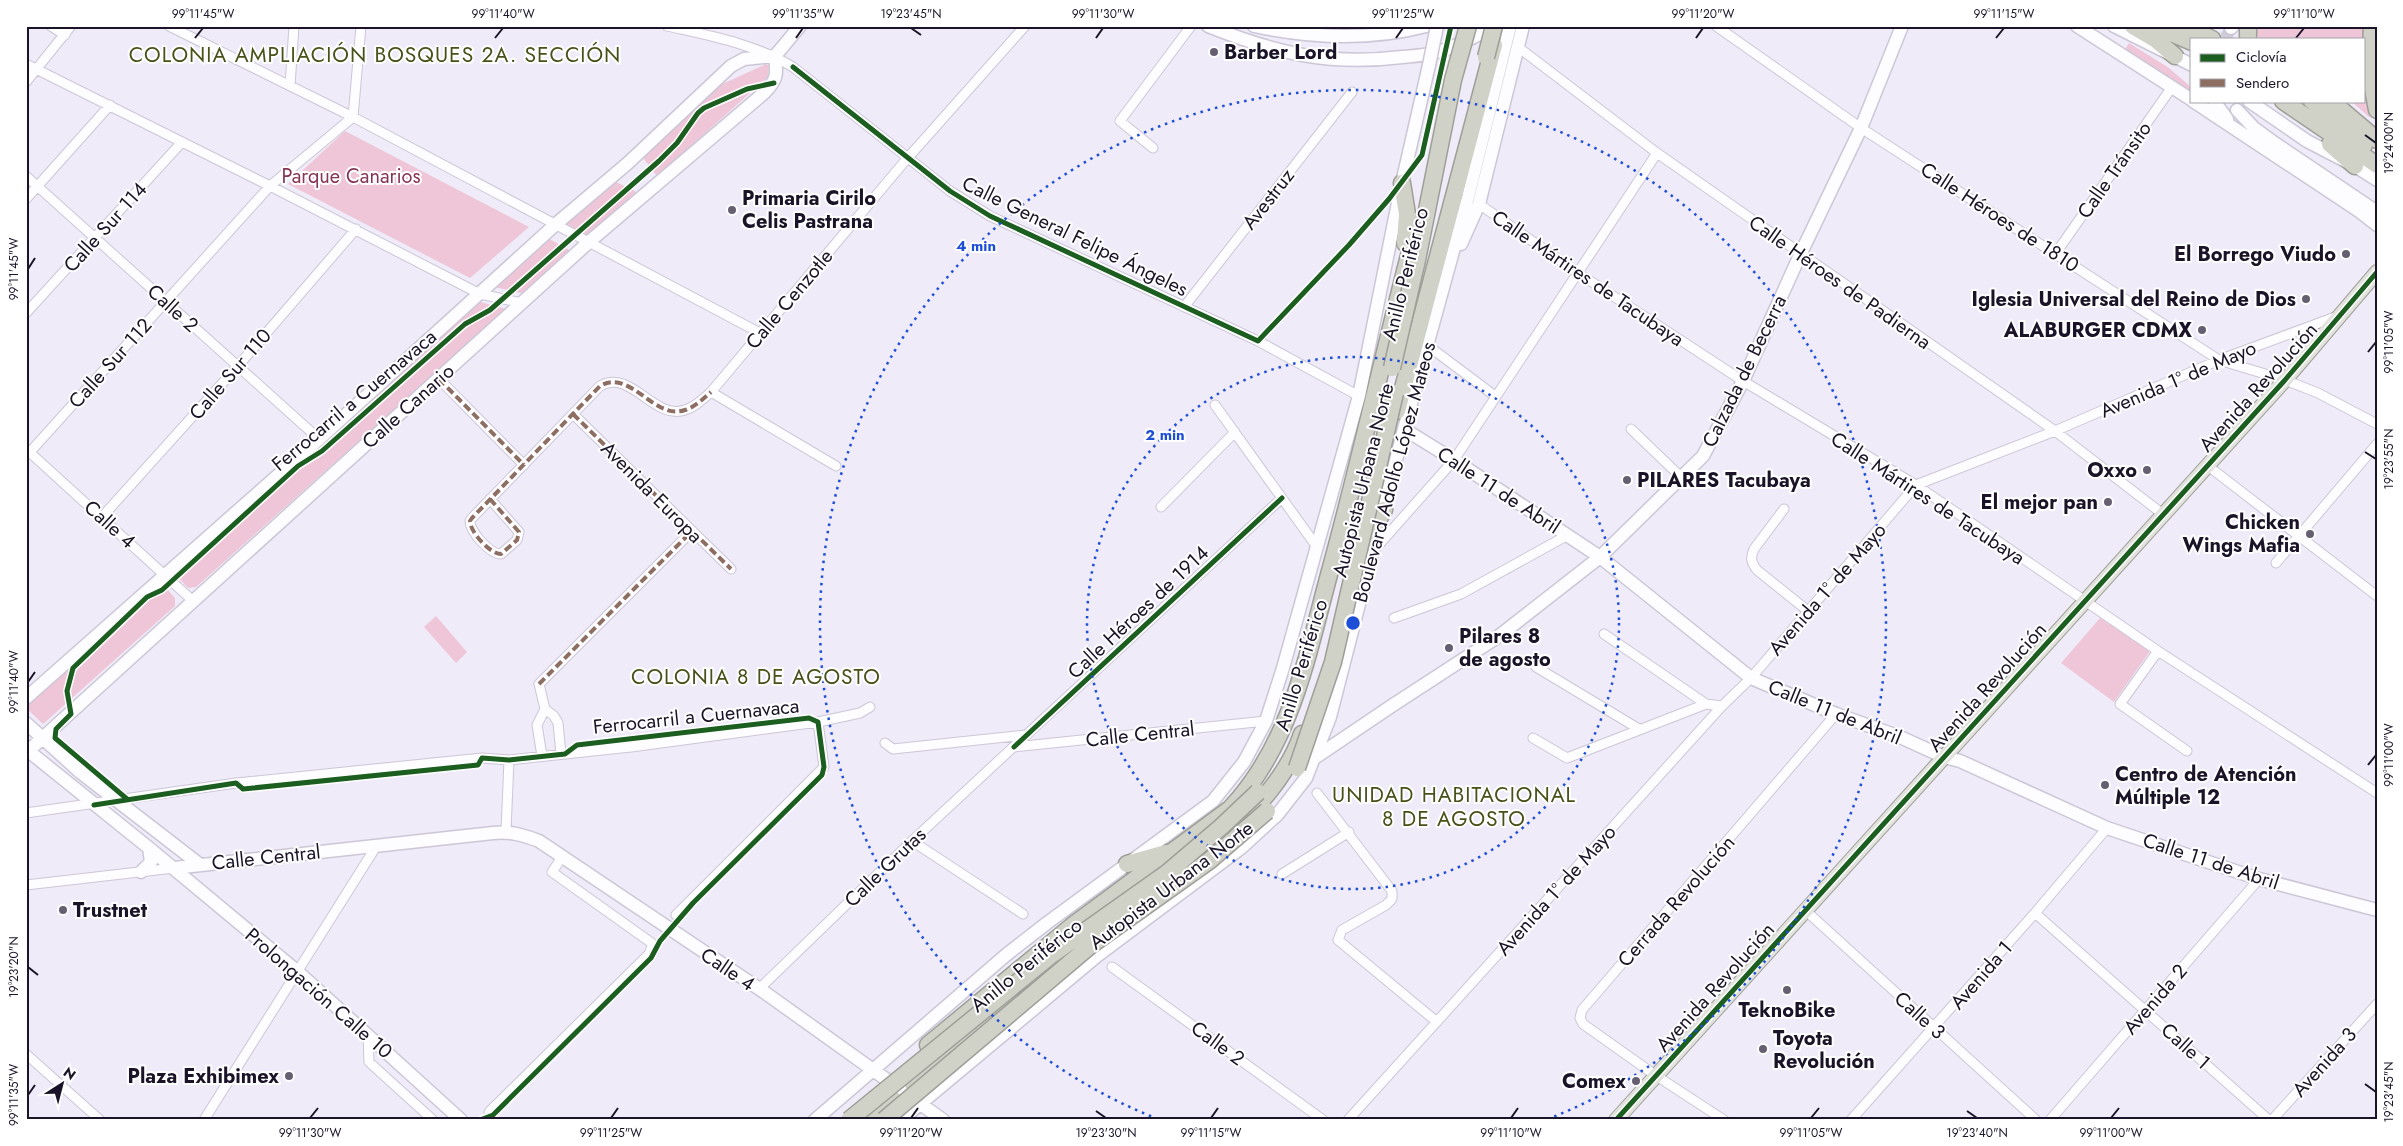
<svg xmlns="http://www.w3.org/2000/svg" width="2403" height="1146" font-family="Jost,sans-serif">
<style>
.green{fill:#eec6d8}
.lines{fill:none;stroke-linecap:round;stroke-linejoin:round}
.secondary-tunnel{stroke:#cfcbd9;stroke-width:12;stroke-dasharray:12 6;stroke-linecap:butt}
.street-casing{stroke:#ccc7d7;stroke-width:11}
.secondary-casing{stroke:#ccc7d7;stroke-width:15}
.primary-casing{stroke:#9e9f98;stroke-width:16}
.highway-casing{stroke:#9e9f98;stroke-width:19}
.street{stroke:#fdfcfe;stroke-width:9}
.secondary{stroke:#fdfcfe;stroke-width:12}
.primary{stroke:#e2e3dd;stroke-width:14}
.highway{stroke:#d0d2c8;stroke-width:16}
.secondary-bridge-casing{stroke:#ccc7d7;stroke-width:15;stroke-linecap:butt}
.highway-bridge-casing{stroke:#9e9f98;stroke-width:19;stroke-linecap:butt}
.secondary-bridge{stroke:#fdfcfe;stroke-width:12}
.highway-bridge{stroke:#d0d2c8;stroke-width:16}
.quiet{stroke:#8d6e63;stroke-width:4;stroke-dasharray:8 4;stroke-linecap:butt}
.cycleway-casing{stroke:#fff;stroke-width:8}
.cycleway{stroke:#1b5e20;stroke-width:5}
.ticks{fill:none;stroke:#1b1428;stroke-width:2}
.ring{fill:none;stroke:#1d4ed8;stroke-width:2.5;stroke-dasharray:2.5 5}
.poi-dot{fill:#655f71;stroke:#fff;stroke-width:2}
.labels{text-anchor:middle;stroke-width:4;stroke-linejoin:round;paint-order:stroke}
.poi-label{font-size:20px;font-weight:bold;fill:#1b1428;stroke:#fff;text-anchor:end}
.street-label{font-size:20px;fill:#1b1428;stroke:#fff}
.park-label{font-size:20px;fill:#873354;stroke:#fff}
.neighbourhood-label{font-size:21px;letter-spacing:1px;fill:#475119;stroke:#fff}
.centre{fill:#1d4ed8;stroke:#fff;stroke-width:2.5}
.ring-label{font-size:15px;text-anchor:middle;font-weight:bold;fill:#1d4ed8;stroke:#fff;stroke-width:4;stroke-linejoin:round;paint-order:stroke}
.neatline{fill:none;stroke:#1b1428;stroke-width:2}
.ticks-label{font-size:12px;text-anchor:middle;fill:#1b1428}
</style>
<rect width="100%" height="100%" fill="#efebf8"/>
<!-- green -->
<path class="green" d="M2256,26H2367C2362,55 2364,89 2370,118L2351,101H2364V39H2258Z
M2129,43L2169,68L2192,88V95L2124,51Z
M766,64L769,66L768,77L657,176L641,155L718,86Z
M345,131L529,227L470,278L288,184Z
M614,181L635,191V194L592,234L587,235L566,224Z
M546,237L571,251L525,294L494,287Z
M477,301L506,309L196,587L188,588L176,575V571Z
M161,586L166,588L175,598V606L43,724L26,708V701Z
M436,616L467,652L456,663L424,627Z
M2100,618L2150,651L2114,702L2061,663Z"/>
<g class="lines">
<!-- secondary-tunnel -->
<path class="secondary-tunnel" d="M2225,39L2231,28"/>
<defs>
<path id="street" d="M51,26L65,35
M169,26L353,117L760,333
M667,26C711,36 755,44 793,67L950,191L990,216L1258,341L1359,396
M1716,26L1861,128L2219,360L2285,380L2318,393L2377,424
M1518,47L1657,153L2055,431L2164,515
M26,64L270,186L480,294L522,303
M26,82L71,26
M290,86L294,26
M1153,148L1120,121L1191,26
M26,176L319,439
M26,199L110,105
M1479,204L1578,273L1743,381L1916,485L2158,651L2377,793
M2056,253L2172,87
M1184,307L1352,92
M26,313L182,142
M1427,345L1495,396
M439,379L524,465
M711,392L836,466
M1215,405L1317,547
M573,414L731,569
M1631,429L1682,478
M26,449L192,600
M30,452L270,186L353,117L361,26
M2208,466L2377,596
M490,499L519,532L517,540L501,554C490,554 470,532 470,521L472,518L600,386C631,368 654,421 685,410C695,407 703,399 711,392L905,161L1025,26
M1161,507L1235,432
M1784,509L1754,549C1750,558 1751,562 1757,570L1808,611
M102,517L237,367L356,229
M1375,549L1454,460L1657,153
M2276,563L2377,444
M1394,618L1461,594L1568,535
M1604,634L1706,704
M2158,651L2120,704L2187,751
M1536,667L1639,729
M1533,738L1567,758L1706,704L1722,706
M885,743L893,749L1026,735
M1014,747L1266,721
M561,754L558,723L554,716L545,709L539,684L691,532
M542,756L537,725L545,709
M1317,793L1392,891V899L1386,905L1342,930L1338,940L1437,1022
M26,813L236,783L482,758L509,760L631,747L818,722L860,713L870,707
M506,831L509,760
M912,841L1023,914
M1282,874L1349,832
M26,885L174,868
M1805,910L2036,1120
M2035,913L2269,1120
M676,915L824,767L818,722
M1112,967L1323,1120
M759,989L912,841L1282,498
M368,1034L369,1062L433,1120
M26,1054L100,1120
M489,1112L649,954L653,944L552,872L562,857
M204,1120L377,845
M1348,1120L1722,706L1751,678L1916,485L2055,431L2219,360L2338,316
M1724,1120L1655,1075L1583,1024L1580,1018L1582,1010L1836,714
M1851,1120L2035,913L2107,828
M2050,1120L2259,879
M2272,1120L2377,1004"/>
<path id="secondary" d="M1208,26C1275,53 1329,66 1402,57C1416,56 1431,55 1444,50C1462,44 1479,34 1496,26
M1254,26C1311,38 1369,41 1426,26
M2077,26L2192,100
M2114,26L2192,65
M2231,28L2233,26
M2193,101L2359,211L2377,225
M2214,101L2227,119
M2249,101L2307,141L2355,166L2377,180
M2237,110L2254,128L2276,144L2377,212
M1461,244L1479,204L1523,26
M1404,429L1454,460L1600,557L1751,678L1836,714L1900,737L1944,757L1960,761L2107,828L2259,879L2377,910
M26,698L319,439L556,224L628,163L731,66L744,59L775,56
M26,723L80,772L199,864
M26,749L149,848L298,972L461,1120
M26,753L590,241L764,93C778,79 777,74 775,56L800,26
M1313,759L1393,705L1499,636L1600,557L1703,456L1743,381L1800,255L1861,128L1902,26
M174,868L493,833C510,831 523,835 539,841L764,992L943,1120
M141,872L151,862L149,848
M815,1120L1006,955L1047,923L1213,801L1244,762L1266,721L1283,668L1359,396L1402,183L1429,65
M901,1120L1097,956L1241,848L1277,815L1306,778L1330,717L1404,429L1468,197L1510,26"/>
<path id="primary" d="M1616,1120L2285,380L2377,272"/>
<path id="highway" d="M2133,26L2155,39L2175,56
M2155,26L2192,42
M2184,26L2212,39
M2372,26L2370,72L2377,110
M2248,36V26
M2283,101L2377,165
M2312,101L2364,145
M2331,101L2377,140
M2330,144L2355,166
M1402,183L1407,214L1405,243
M1397,411L1494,45
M1362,546L1384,510
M1230,835C1258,806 1289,773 1302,734
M1127,864L1166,853
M928,1045L1072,926L1230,809C1292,743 1307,655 1330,571C1362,455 1387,337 1418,221
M913,1084L1062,960
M871,1120L894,1100"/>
</defs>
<!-- street casing -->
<use href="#street" class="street-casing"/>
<!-- secondary casing -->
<use href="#secondary" class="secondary-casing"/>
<!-- primary casing -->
<use href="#primary" class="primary-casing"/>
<!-- highway casing -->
<use href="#highway" class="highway-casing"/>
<!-- street -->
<use href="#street" class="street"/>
<!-- secondary -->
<use href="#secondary" class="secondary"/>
<!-- primary -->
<use href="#primary" class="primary"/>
<!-- highway -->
<use href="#highway" class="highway"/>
<defs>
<path id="secondary-bridge" d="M1429,65L1437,26"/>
<path id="highway-bridge" d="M1486,57L1494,26
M1392,368L1417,260L1453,80L1468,26
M1297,768L1333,662L1395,393
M849,1120L1050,956L1167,873L1221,827L1258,792
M884,1120L1091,945L1209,861L1267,811"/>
</defs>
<!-- secondary-bridge casing -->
<use href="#secondary-bridge" class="secondary-bridge-casing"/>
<!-- highway-bridge casing -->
<use href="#highway-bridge" class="highway-bridge-casing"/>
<!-- secondary-bridge -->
<use href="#secondary-bridge" class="secondary-bridge"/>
<!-- highway-bridge -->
<use href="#highway-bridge" class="highway-bridge"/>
<!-- quiet -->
<path class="quiet" d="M439,379L524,465
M573,414L731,569
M490,499L519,532L517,540L501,554C490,554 470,532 470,521L472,518L600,386C631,368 654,421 685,410C695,407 703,399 711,392
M539,684L691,532"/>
<defs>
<path id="cycleway" d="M793,67L950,191L990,216L1258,341L1349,245L1389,199L1422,155L1451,26
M1014,747L1282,498
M127,799L55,738L56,729L71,714L67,691L73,668L147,597L162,590L298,466L322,451L465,324L490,310L659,161L677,143L698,113L704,108L747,89L774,83
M94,805L236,783L243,789L478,765L482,758L509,760L565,754L577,745L809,718L818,722L824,767L822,775L693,903L660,941L651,958L493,1115L480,1120
M1616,1120L2285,380L2377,272"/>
</defs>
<!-- cycleway casing -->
<use href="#cycleway" class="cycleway-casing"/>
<!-- cycleway -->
<use href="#cycleway" class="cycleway"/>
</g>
<!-- ticks -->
<path class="ticks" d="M911,28L921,35M195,38L203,28M495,38L503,28M796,38L803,28M1096,38L1103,28M1396,38L1403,28M1696,38L1703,28M1996,38L2004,28M2296,38L2304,28M2365,135L2376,143M28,269L35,258M2368,352L2376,342M2365,452L2376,459M28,682L35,672M2368,765L2376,755M28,967L38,975M2365,1084L2376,1092M28,1095L35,1085M1096,1111L1106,1118M1967,1111L1977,1118M310,1118L318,1108M611,1118L618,1108M911,1118L918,1108M1211,1118L1218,1108M1511,1118L1518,1108M1811,1118L1819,1108M2111,1118L2119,1108"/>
<!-- distance rings -->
<g class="ring">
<circle cx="1353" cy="623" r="266"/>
<path d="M1158 1119A533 533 0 1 1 1548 1119"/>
</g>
<!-- markers -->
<g class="poi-dot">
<circle cx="1214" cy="52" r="5"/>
<circle cx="732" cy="210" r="5"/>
<circle cx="2346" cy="254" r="5"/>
<circle cx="2306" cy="299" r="5"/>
<circle cx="2202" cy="330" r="5"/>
<circle cx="2147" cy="470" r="5"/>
<circle cx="1627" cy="480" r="5"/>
<circle cx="2108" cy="502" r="5"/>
<circle cx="2310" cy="534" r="5"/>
<circle cx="1449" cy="648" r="5"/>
<circle cx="2105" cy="785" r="5"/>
<circle cx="63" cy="910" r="5"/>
<circle cx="1787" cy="990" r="5"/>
<circle cx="1763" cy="1049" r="5"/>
<circle cx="289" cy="1076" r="5"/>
<circle cx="1636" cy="1081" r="5"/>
</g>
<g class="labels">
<!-- poi labels -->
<g class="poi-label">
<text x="1224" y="59" text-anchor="start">Barber Lord</text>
<text x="742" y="205" text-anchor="start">Primaria Cirilo<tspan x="742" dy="23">Celis Pastrana</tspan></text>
<text x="2336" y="261">El Borrego Viudo</text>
<text x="2296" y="306">Iglesia Universal del Reino de Dios</text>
<text x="2192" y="337">ALABURGER CDMX</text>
<text x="2137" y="477">Oxxo</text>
<text x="1637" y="487" text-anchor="start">PILARES Tacubaya</text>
<text x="2098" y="509">El mejor pan</text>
<text x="2300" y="529">Chicken<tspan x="2300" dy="23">Wings Mafia</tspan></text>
<text x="1459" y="643" text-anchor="start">Pilares 8<tspan x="1459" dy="23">de agosto</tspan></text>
<text x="2115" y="781" text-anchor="start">Centro de Atención<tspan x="2115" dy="23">Múltiple 12</tspan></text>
<text x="73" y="917" text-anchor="start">Trustnet</text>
<text x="1787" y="1017" text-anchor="middle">TeknoBike</text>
<text x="1773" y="1045" text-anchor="start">Toyota<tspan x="1773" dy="23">Revolución</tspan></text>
<text x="279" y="1083">Plaza Exhibimex</text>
<text x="1626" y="1088">Comex</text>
</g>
<!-- street labels -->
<g class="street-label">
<text transform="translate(2114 170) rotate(-55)" y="7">Calle Tránsito</text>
<text transform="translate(1268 199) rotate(-52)" y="7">Avestruz</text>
<text transform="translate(2000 217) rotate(33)" y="7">Calle Héroes de 1810</text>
<text transform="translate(105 227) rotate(-48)" y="7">Calle Sur 114</text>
<text transform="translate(1075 236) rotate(26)" y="7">Calle General Felipe Ángeles</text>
<text transform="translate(1405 274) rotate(-76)" y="7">Anillo Periférico</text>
<text transform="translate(1588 278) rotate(34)" y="7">Calle Mártires de Tacubaya</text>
<text transform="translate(1840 282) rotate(35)" y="7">Calle Héroes de Padierna</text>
<text transform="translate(789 299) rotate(-50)" y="7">Calle Cenzotle</text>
<text transform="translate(173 308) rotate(42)" y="7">Calle 2</text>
<text transform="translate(110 363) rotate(-48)" y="7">Calle Sur 112</text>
<text transform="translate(1744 371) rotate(-64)" y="7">Calzada de Becerra</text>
<text transform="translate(230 374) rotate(-49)" y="7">Calle Sur 110</text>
<text transform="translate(2178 379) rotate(-23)" y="7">Avenida 1º de Mayo</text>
<text transform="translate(2258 387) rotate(-48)" y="7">Avenida Revolución</text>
<text transform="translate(354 400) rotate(-40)" y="7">Ferrocarril a Cuernavaca</text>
<text transform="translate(408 406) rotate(-42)" y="7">Calle Canario</text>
<text transform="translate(1394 472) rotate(-75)" y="7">Boulevard Adolfo López Mateos</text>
<text transform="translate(1363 480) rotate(-76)" y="7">Autopista Urbana Norte</text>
<text transform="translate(1499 490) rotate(33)" y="7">Calle 11 de Abril</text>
<text transform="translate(652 492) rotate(45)" y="7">Avenida Europa</text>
<text transform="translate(1928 498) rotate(33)" y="7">Calle Mártires de Tacubaya</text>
<text transform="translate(110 524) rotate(42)" y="7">Calle 4</text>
<text transform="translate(1827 589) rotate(-49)" y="7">Avenida 1º de Mayo</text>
<text transform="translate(1138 612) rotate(-43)" y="7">Calle Héroes de 1914</text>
<text transform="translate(1301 665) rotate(-73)" y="7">Anillo Periférico</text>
<text transform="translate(1987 687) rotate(-48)" y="7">Avenida Revolución</text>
<text transform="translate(1835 712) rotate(22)" y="7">Calle 11 de Abril</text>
<text transform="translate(696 716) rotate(-6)" y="7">Ferrocarril a Cuernavaca</text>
<text transform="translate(1140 734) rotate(-6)" y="7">Calle Central</text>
<text transform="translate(266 857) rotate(-6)" y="7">Calle Central</text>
<text transform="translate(2211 861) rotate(18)" y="7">Calle 11 de Abril</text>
<text transform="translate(885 867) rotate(-44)" y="7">Calle Grutas</text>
<text transform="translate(1171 885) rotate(-37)" y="7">Autopista Urbana Norte</text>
<text transform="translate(1556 890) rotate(-48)" y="7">Avenida 1º de Mayo</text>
<text transform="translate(1676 901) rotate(-49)" y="7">Cerrada Revolución</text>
<text transform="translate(1026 965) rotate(-39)" y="7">Anillo Periférico</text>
<text transform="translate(728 969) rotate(34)" y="7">Calle 4</text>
<text transform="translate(1981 975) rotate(-49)" y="7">Avenida 1</text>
<text transform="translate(1715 987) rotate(-48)" y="7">Avenida Revolución</text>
<text transform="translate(319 993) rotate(41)" y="7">Prolongación Calle 10</text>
<text transform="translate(2155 999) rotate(-49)" y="7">Avenida 2</text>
<text transform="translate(1920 1015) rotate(42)" y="7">Calle 3</text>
<text transform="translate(1218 1043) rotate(36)" y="7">Calle 2</text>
<text transform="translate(2186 1046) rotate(42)" y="7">Calle 1</text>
<text transform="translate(2324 1062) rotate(-48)" y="7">Avenida 3</text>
</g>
<!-- park labels -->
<g class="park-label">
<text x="351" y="183">Parque Canarios</text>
</g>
<!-- neighbourhood labels -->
<g class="neighbourhood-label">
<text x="375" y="62">COLONIA AMPLIACIÓN BOSQUES 2A. SECCIÓN</text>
<text x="756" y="684">COLONIA 8 DE AGOSTO</text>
<text x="1454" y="802">UNIDAD HABITACIONAL<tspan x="1454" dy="24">8 DE AGOSTO</tspan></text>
</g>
</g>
<circle cx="1353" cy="623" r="8" class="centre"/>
<g class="ring-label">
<text x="976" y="251">4 min</text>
<text x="1165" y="440">2 min</text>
</g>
<!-- border -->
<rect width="2403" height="1146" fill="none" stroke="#ffffff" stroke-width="55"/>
<!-- legend -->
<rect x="2190" y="38" width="175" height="65" fill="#ffffff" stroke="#a4a1a9"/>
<rect x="2200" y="54" width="25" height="8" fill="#1b5e20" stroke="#a4a1a9"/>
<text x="2236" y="62" font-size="15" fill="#1b1428">Ciclovía</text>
<rect x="2200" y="79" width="25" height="8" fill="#8d6e63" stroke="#a4a1a9"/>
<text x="2236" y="88" font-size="15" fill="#1b1428">Sendero</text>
<!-- north arrow -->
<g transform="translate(62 1084) rotate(36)" stroke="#ffffff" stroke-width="4" paint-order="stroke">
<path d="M0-4L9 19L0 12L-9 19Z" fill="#1b1428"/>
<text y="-8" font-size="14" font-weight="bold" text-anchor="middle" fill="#1b1428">N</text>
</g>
<rect x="28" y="28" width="2348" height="1090" class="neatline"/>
<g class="ticks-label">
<text x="203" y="18">99°11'45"W</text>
<text x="503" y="18">99°11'40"W</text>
<text x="803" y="18">99°11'35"W</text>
<text x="911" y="18">19°23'45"N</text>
<text x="1103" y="18">99°11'30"W</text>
<text x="1403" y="18">99°11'25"W</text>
<text x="1703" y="18">99°11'20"W</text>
<text x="2004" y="18">99°11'15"W</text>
<text x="2304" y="18">99°11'10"W</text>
<text transform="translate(2389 143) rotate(-90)" y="4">19°24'00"N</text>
<text transform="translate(14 269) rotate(-90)" y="4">99°11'45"W</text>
<text transform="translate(2389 342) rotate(-90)" y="4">99°11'05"W</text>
<text transform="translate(2389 459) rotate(-90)" y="4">19°23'55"N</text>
<text transform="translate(14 682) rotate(-90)" y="4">99°11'40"W</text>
<text transform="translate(2389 755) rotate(-90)" y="4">99°11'00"W</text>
<text transform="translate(14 967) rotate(-90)" y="4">19°23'20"N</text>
<text transform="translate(2389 1092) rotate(-90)" y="4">19°23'45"N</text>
<text transform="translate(14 1095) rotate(-90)" y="4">99°11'35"W</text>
<text x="310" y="1137">99°11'30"W</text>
<text x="611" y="1137">99°11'25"W</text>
<text x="911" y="1137">99°11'20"W</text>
<text x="1106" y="1137">19°23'30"N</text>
<text x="1211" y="1137">99°11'15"W</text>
<text x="1511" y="1137">99°11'10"W</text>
<text x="1811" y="1137">99°11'05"W</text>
<text x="1977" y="1137">19°23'40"N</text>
<text x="2111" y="1137">99°11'00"W</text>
</g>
</svg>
